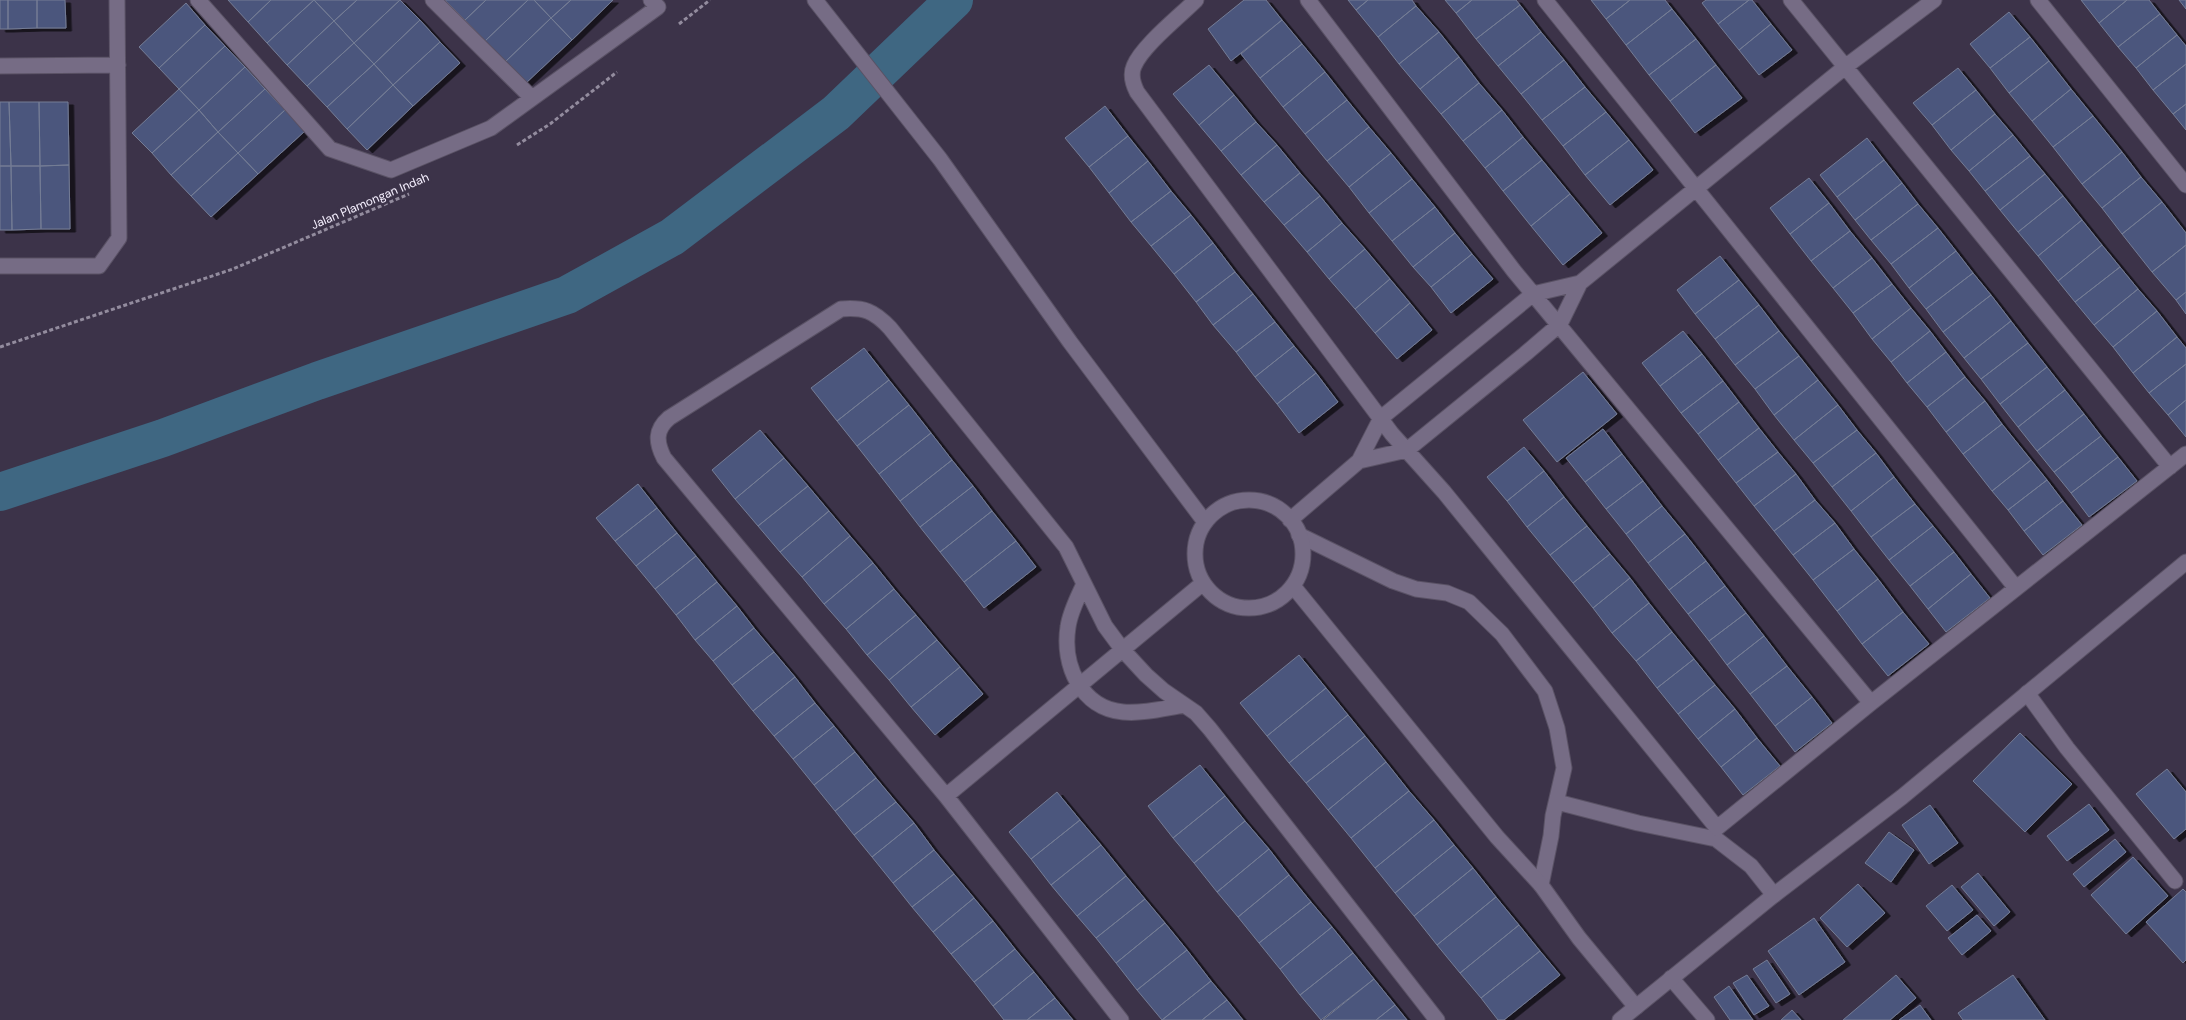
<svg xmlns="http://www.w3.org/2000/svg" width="2186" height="1020" font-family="'DM Sans',sans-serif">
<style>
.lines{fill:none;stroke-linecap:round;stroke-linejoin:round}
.canal{stroke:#3f6782;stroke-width:38}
.building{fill:#4c577d;stroke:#747c95;filter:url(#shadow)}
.lane-casing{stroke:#5a5265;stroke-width:17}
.street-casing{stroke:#5a5265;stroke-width:17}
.secondary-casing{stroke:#5a5265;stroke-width:17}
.path{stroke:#938c9e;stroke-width:3;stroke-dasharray:4 2.5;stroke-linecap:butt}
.lane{stroke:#766c85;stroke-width:15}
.street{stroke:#766c85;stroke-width:15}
.secondary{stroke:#766c85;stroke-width:15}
.labels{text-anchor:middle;stroke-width:5;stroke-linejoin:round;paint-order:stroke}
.street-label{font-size:12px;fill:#f6f0ff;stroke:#3c3349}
</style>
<defs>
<filter id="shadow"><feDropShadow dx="5.5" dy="3" stdDeviation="0" flood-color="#0009"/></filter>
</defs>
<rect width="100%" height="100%" fill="#3c3349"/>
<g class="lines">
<!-- canal -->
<path class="canal" d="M0,492L163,438L317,381L567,295L672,237L836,113L954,0"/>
</g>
<!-- building -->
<path class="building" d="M0,0H8V29H0Z
M8,0H37V28L8,29Z
M37,0H65L66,28H37Z
M228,0H271L248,22Z
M271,0H314L267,43L248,22Z
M314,0H357L334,21Z
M314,0L334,21L287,65L267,43Z
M357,0H400L354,43L334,21Z
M400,0L420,20L374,64L354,43Z
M445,0H486L465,20Z
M486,0H528L485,41L465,20Z
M528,0H534L551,18L505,62L485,41Z
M534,0H571L551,18Z
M571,0H613L572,40L551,18Z
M1244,0H1266L1282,20L1231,61L1208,29Z
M1348,0H1368L1356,10Z
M1368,0H1412L1416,6L1378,37L1356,10Z
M1445,0H1472L1456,13Z
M1472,0H1516L1520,5L1476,39L1456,13Z
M1591,0H1630L1606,19Z
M1630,0H1665L1672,9L1626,45L1606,19Z
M1706,0H1749L1718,24L1702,3Z
M1749,0H1752L1771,24L1739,50L1718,24Z
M2081,0H2127L2099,23Z
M2127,0H2149L2160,14L2118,47L2099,23Z
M2179,0H2186V9Z
M186,3L205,25L159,68L139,47Z
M1520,5L1541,32L1498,66L1476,39Z
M1416,6L1439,32L1399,64L1378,37Z
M1672,9L1696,39L1649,75L1626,45Z
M2009,12L2030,37L1990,68L1970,44Z
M2160,14L2177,35L2136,68L2118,47Z
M551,18L572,40L526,83L505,62Z
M420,20L440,42L393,85L374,64Z
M1282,20L1302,44L1260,78L1241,54Z
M334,21L354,43L307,86L287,65Z
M1771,24L1792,50L1759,75L1739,50Z
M205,25L225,46L179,89L159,68Z
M1439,32L1459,57L1420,89L1399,64Z
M1541,32L1564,60L1521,94L1498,66Z
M2177,35L2186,46V64L2153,90L2136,68Z
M2030,37L2049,61L2009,93L1990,68Z
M1696,39L1716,65L1670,101L1649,75Z
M440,42L460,63L413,106L393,85Z
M354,43L374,64L327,107L307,86Z
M1302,44L1325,72L1283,107L1260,78Z
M225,46L245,67L199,110L179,89Z
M1459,57L1479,83L1441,114L1420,89Z
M1564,60L1585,87L1542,120L1521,94Z
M2049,61L2071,89L2032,121L2009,93Z
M374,64L393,85L347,129L327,107Z
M2186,64V104L2173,114L2153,90Z
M1209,65L1234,95L1199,125L1173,94Z
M1716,65L1742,98L1695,133L1670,101Z
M245,67L265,89L218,132L199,110Z
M1958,68L1976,90L1932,125L1913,103Z
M1325,72L1347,100L1305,134L1283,107Z
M1479,83L1502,110L1463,141L1441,114Z
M393,85L413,106L367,150L347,129Z
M1585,87L1606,112L1563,146L1542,120Z
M179,89L199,110L152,153L132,133Z
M265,89L285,110L238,153L218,132Z
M2071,89L2093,116L2053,147L2032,121Z
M1976,90L1995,114L1951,150L1932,125Z
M1234,95L1256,122L1221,151L1199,125Z
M1347,100L1369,127L1327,161L1305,134Z
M0,102H9L11,166H0Z
M9,102H39L40,166H11Z
M39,102H68L69,165L40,166Z
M2186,104V130L2173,114Z
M1105,106L1128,136L1089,167L1065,138Z
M199,110L218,132L171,175L152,153Z
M285,110L305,131L258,174L238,153Z
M1502,110L1523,137L1485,168L1463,141Z
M1606,112L1629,140L1585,175L1563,146Z
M1995,114L2013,135L1969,171L1951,150Z
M2093,116L2122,152L2082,184L2053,147Z
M1256,122L1277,145L1241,175L1221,151Z
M1369,127L1391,153L1349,187L1327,161Z
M218,132L238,153L191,196L171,175Z
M2013,135L2030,156L1985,191L1969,171Z
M1128,136L1148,161L1109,193L1089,167Z
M1523,137L1542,160L1503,191L1485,168Z
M1867,138L1884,160L1837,197L1820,175Z
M1629,140L1653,170L1610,205L1585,175Z
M1277,145L1300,173L1264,202L1241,175Z
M2122,152L2141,177L2102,208L2082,184Z
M238,153L258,174L211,217L191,196Z
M1391,153L1412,179L1369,213L1349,187Z
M2030,156L2045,174L2000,210L1985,191Z
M1542,160L1570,194L1531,226L1503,191Z
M1884,160L1902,183L1855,220L1837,197Z
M1148,161L1171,191L1131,222L1109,193Z
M69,165L70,229H41L40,166Z
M0,166H11L12,230H0Z
M11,166H40L41,229L12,230Z
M1300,173L1320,196L1284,225L1264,202Z
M2045,174L2063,196L2018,232L2000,210Z
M2141,177L2162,202L2122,234L2102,208Z
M1809,178L1829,203L1790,234L1770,208Z
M1412,179L1435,207L1392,241L1369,213Z
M1902,183L1918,204L1871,240L1855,220Z
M1171,191L1191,215L1151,246L1131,222Z
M1570,194L1602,233L1563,265L1531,226Z
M1320,196L1342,223L1307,252L1284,225Z
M2063,196L2082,220L2038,256L2018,232Z
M2162,202L2186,233V245L2152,272L2122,234Z
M1829,203L1850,231L1811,261L1790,234Z
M1918,204L1938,228L1891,264L1871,240Z
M1435,207L1455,233L1413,267L1392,241Z
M1191,215L1213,243L1174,274L1151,246Z
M2082,220L2102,245L2058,281L2038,256Z
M1342,223L1365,249L1329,279L1307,252Z
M1938,228L1956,251L1909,288L1891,264Z
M1850,231L1872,258L1833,288L1811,261Z
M1455,233L1472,254L1431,287L1413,267Z
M1213,243L1235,272L1196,302L1174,274Z
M2102,245L2120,267L2075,302L2058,281Z
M2186,245V292L2176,300L2152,272Z
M1365,249L1390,279L1355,309L1329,279Z
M1956,251L1973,273L1926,309L1909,288Z
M1472,254L1493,279L1451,313L1431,287Z
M1720,256L1739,280L1695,314L1677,290Z
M1872,258L1892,284L1853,313L1833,288Z
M2120,267L2138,289L2094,325L2075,302Z
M1235,272L1253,294L1213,325L1196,302Z
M1973,273L1991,295L1943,332L1926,309Z
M1390,279L1410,303L1375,333L1355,309Z
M1739,280L1759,305L1715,339L1695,314Z
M1892,284L1911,308L1872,339L1853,313Z
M2138,289L2157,311L2113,347L2094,325Z
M2186,292V314L2176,300Z
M1253,294L1275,322L1236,352L1213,325Z
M1991,295L2011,321L1964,358L1943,332Z
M1410,303L1432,330L1397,359L1375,333Z
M1759,305L1779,331L1735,365L1715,339Z
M1911,308L1930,331L1891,362L1872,339Z
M2157,311L2177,337L2133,373L2113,347Z
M2011,321L2028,343L1981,379L1964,358Z
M1275,322L1294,346L1255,377L1236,352Z
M1683,331L1702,354L1660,386L1642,363Z
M1779,331L1799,356L1755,389L1735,365Z
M1930,331L1946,352L1907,383L1891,362Z
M2177,337L2186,348V364L2149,393L2133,373Z
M2028,343L2047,367L2000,404L1981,379Z
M1294,346L1316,373L1277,404L1255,377Z
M864,348L889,380L837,421L811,388Z
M1946,352L1965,377L1927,407L1907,383Z
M1702,354L1723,381L1681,413L1660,386Z
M1799,356L1818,380L1774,415L1755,389Z
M2186,364V400L2168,415L2149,393Z
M2047,367L2065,390L2018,427L2000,404Z
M1583,372L1617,414L1557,462L1523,420Z
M1316,373L1338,402L1299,433L1277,404Z
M1965,377L1985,401L1946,432L1927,407Z
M889,380L909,405L857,446L837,421Z
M1818,380L1838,405L1794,440L1774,415Z
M1723,381L1739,402L1698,434L1681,413Z
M2065,390L2084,414L2037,451L2018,427Z
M2186,400V437L2168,415Z
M1985,401L2002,424L1963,454L1946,432Z
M1739,402L1759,428L1718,460L1698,434Z
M909,405L931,433L879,474L857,446Z
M1838,405L1857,430L1813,463L1794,440Z
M2084,414L2101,436L2054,472L2037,451Z
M2002,424L2031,460L1992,491L1963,454Z
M1759,428L1778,452L1736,483L1718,460Z
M1603,429L1622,454L1585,482L1566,458Z
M760,430L784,458L735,499L712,470Z
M1857,430L1876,453L1832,487L1813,463Z
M931,433L952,460L900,501L879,474Z
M2101,436L2118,457L2071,493L2054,472Z
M1524,447L1544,471L1507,501L1487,477Z
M1778,452L1796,474L1754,506L1736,483Z
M1876,453L1894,477L1851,511L1832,487Z
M1622,454L1643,481L1606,509L1585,482Z
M2118,457L2137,481L2089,517L2071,493Z
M784,458L808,486L758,526L735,499Z
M952,460L973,486L920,527L900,501Z
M2031,460L2047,480L2008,510L1992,491Z
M1544,471L1564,497L1527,527L1507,501Z
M1796,474L1815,500L1774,531L1754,506Z
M1894,477L1915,504L1871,537L1851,511Z
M2047,480L2063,501L2024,531L2008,510Z
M1643,481L1662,506L1626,534L1606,509Z
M638,484L657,508L615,541L596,518Z
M808,486L829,511L780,552L758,526Z
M973,486L992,511L940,552L920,527Z
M1564,497L1587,526L1550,555L1527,527Z
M1815,500L1835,523L1793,555L1774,531Z
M2063,501L2082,525L2043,555L2024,531Z
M1915,504L1933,526L1889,560L1871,537Z
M1662,506L1685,534L1648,563L1626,534Z
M657,508L677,533L636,566L615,541Z
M829,511L850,536L802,577L780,552Z
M992,511L1016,541L964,582L940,552Z
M1835,523L1854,549L1813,580L1793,555Z
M1587,526L1610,554L1573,583L1550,555Z
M1933,526L1954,552L1910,586L1889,560Z
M677,533L696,556L655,589L636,566Z
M1685,534L1706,561L1669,590L1648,563Z
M850,536L873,563L824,604L802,577Z
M1016,541L1036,567L984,608L964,582Z
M1854,549L1878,579L1837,611L1813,580Z
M1954,552L1971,574L1928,609L1910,586Z
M1610,554L1630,578L1593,608L1573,583Z
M696,556L717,582L676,615L655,589Z
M1706,561L1725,586L1688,614L1669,590Z
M873,563L894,589L846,629L824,604Z
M1971,574L1990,598L1946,632L1928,609Z
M1630,578L1649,603L1612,633L1593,608Z
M1878,579L1903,612L1862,644L1837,611Z
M717,582L737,606L695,640L676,615Z
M1725,586L1746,613L1709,641L1688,614Z
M894,589L916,615L867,655L846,629Z
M1649,603L1672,632L1636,661L1612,633Z
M737,606L754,628L713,661L695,640Z
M1903,612L1929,644L1888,676L1862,644Z
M1746,613L1764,636L1727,665L1709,641Z
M916,615L937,640L889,680L867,655Z
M754,628L774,652L732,685L713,661Z
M1672,632L1694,659L1657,688L1636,661Z
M1764,636L1787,666L1750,694L1727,665Z
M937,640L960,667L911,707L889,680Z
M774,652L795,677L753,711L732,685Z
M1299,655L1326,688L1267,736L1240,703Z
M1694,659L1715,685L1678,714L1657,688Z
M1787,666L1812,697L1775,726L1750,694Z
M960,667L983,694L935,735L911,707Z
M795,677L815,703L774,736L753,711Z
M1715,685L1735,709L1698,739L1678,714Z
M1326,688L1348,715L1289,763L1267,736Z
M1812,697L1832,723L1795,752L1775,726Z
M815,703L834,726L793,759L774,736Z
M1735,709L1757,738L1721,767L1698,739Z
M1348,715L1365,736L1306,783L1289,763Z
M834,726L855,752L814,785L793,759Z
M2020,733L2072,784L2025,832L1973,781Z
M1365,736L1386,762L1328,810L1306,783Z
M1757,738L1780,766L1743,795L1721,767Z
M855,752L876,778L835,811L814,785Z
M1386,762L1409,791L1351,838L1328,810Z
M1200,765L1225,796L1173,838L1148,806Z
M2167,769L2186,792V829L2174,839L2136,794Z
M876,778L896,802L854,835L835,811Z
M1409,791L1434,820L1375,868L1351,838Z
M1057,792L1080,820L1031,859L1009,832Z
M1225,796L1245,821L1194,863L1173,838Z
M896,802L914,823L872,857L854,835Z
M2089,804L2109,830L2067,861L2047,836Z
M1930,805L1958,843L1929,864L1902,825Z
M1080,820L1101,845L1051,885L1031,859Z
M1434,820L1454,845L1395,893L1375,868Z
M1245,821L1269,849L1217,892L1194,863Z
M914,823L934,850L893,883L872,857Z
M1889,832L1914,850L1891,882L1865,863Z
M2115,839L2126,852L2084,887L2073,874Z
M1101,845L1126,876L1077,916L1051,885Z
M1454,845L1473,868L1414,916L1395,893Z
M1269,849L1289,875L1238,917L1217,892Z
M934,850L954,874L912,907L893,883Z
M2133,857L2168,896L2126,934L2091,895Z
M1473,868L1496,897L1437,945L1414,916Z
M1978,873L2010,912L1994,926L1961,887Z
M954,874L974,898L933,932L912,907Z
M1289,875L1311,902L1259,943L1238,917Z
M1126,876L1145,899L1096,938L1077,916Z
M1858,884L1885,913L1847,947L1820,918Z
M1952,885L1973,910L1947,931L1926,906Z
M2183,889L2186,892V960L2183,963L2146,922Z
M1496,897L1519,925L1460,973L1437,945Z
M974,898L993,921L951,954L933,932Z
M1145,899L1165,923L1116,963L1096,938Z
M1311,902L1332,927L1280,969L1259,943Z
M1977,915L1991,931L1962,955L1948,938Z
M1814,918L1845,962L1799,995L1768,951Z
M993,921L1015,949L974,982L951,954Z
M1165,923L1187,950L1137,990L1116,963Z
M1519,925L1540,951L1481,998L1460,973Z
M1332,927L1353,953L1300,995L1280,969Z
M1015,949L1034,972L993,1006L974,982Z
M1187,950L1211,981L1162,1020L1137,990Z
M1540,951L1560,975L1504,1020H1498L1481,998Z
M1353,953L1374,979L1321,1020L1300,995Z
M1767,960L1790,994L1776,1003L1753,969Z
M1034,972L1055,998L1027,1020H1004L993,1006Z
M1747,975L1769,1006L1754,1015L1733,983Z
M1896,975L1916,998L1890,1020H1843Z
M2013,975L2045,1020H1963L1958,1013Z
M1374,979L1395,1005L1376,1020H1323Z
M1211,981L1227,1000L1202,1020H1162Z
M1729,986L1753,1020H1730L1714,997Z
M1055,998L1073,1020H1027Z
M1227,1000L1243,1020H1202Z
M1395,1005L1407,1020H1376Z
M1920,1005L1931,1020H1899Z
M1792,1010L1801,1020H1781Z"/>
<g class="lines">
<defs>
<path id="lane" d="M1299,535L1393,581L1416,589L1447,593L1469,602L1502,634L1545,691L1557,728L1564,768L1553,816L1551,836L1541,885
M1557,802L1638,823L1716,839L1751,866L1774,895"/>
<path id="street" d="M198,0L330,149L391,170L491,128L658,7L651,0
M433,0L532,98
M815,0L940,159L1070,342L1205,522
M1196,0C1180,16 1142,46 1134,66C1130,75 1133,84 1137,92L1392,434L1444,492L1717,828L1871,703L2186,454
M1308,0L1514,271L1871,703
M1545,0L2016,588
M1791,0L2170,467
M2038,0L2186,185
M0,66L118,65
M0,266H99L119,238L117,0
M1359,461L1407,450L1525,354L1560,324L1580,283L1845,67L1934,0
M1195 554a54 54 0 1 1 108 0a54 54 0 1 1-108 0Z
M1290,520L1359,461L1381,418L1533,294L1580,283
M1084,584C1078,597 1070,612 1068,627C1062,665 1081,708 1123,712C1143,714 1165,708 1184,705
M1293,586L1497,837L1541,885L1579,938L1636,1007
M2027,693L2067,748L2175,881
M946,796L664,458C656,442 655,430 669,418L841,309C864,307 874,311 890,328L1066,547L1105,626L1122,649L1146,675L1164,691L1196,713L1210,729L1437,1020
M1671,978L1707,1020
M1121,1020L946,796L1203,583"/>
<path id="secondary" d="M1620,1020L1774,895L1902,797L2186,562"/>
</defs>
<!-- lane casing -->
<use href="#lane" class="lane-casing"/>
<!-- street casing -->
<use href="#street" class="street-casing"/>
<!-- secondary casing -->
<use href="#secondary" class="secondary-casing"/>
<!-- path -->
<path class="path" d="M679,24L710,0
M517,145L550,124L617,72
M0,347L233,269L409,194"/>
<!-- lane -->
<use href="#lane" class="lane"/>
<!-- street -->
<use href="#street" class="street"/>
<!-- secondary -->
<use href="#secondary" class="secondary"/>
</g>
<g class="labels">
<!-- street labels -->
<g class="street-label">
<text transform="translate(370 201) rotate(-23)" y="4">Jalan Plamongan Indah</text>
</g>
</g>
</svg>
